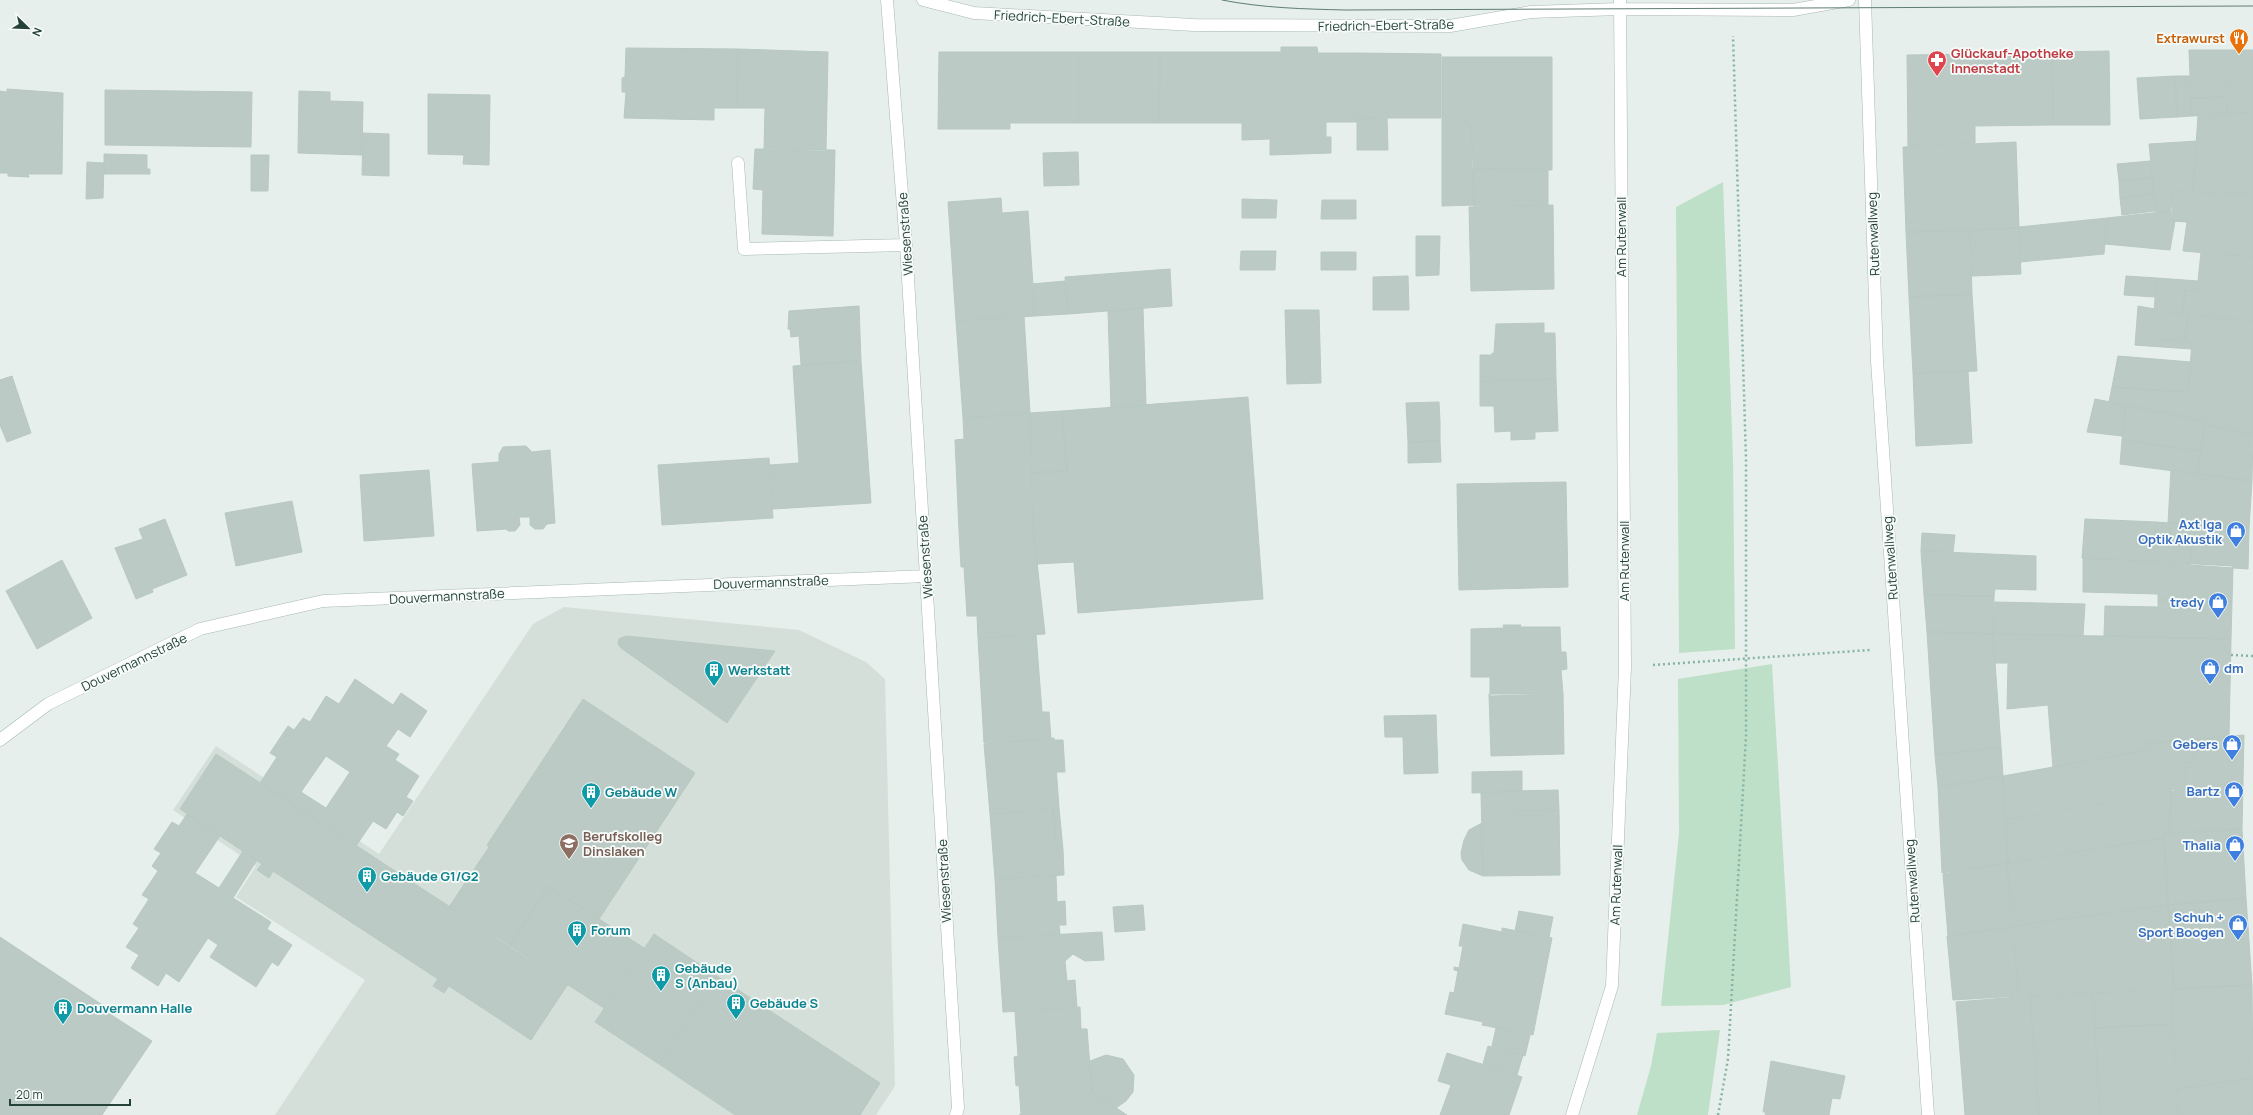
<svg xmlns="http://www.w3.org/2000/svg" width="2253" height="1115" font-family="Manrope,sans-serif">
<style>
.built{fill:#d4dfda}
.green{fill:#bfe0c8}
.building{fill:#bbcac4;stroke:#b8c9c2;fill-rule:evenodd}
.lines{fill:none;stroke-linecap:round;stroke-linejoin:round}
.minor-casing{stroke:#a8b8b2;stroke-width:13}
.path{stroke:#86b3a5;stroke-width:2.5;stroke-dasharray:2 3;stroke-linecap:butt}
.minor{stroke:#fff;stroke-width:12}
.tram{stroke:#5f7d75;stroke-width:1}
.labels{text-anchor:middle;stroke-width:3.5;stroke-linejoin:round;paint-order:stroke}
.street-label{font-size:13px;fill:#24423a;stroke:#f7fbf9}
.food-label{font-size:13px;font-weight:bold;fill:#c56008;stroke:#f7fbf9;text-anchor:end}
.health-label{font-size:13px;font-weight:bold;fill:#be3a42;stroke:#f7fbf9;text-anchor:start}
.shop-label{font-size:13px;font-weight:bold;fill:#366cbe;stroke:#f7fbf9;text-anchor:end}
.culture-label{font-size:13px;font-weight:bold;fill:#0d838f;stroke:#f7fbf9;text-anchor:start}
.education-label{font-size:13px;font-weight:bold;fill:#785e54;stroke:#f7fbf9;text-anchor:start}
</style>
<rect width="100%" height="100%" fill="#e6efeb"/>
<!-- built -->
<path class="built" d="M564,607L799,630L866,662L885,679L895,1086L876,1115H275L365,980L236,897L256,866L173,810L216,746L379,854L533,624Z"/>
<!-- green -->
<path class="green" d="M1723,182L1733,459L1735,649L1679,653L1676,207Z
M1772,664L1791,987L1723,1005L1661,1006L1679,833L1678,679Z
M1720,1030L1708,1115H1637L1651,1066L1657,1033Z"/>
<!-- building -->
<path class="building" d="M1281,47H1317L1318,53H1357V122H1326V137H1331V153L1270,155V139L1242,140V52H1281Z
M626,48L738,49L737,108H714V120L624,118L626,92H622V78L625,77Z
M738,49L828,52L826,151L764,150L765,108H737Z
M2189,50H2227V86H2187V76H2190Z
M2227,50H2253V112L2227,114Z
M2109,51L2110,125H2053L2052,52Z
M939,52H1010V129H938Z
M1010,52H1079V123H1010Z
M1079,52H1160L1159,123H1079Z
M1160,52H1242V123H1159Z
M1357,53L1441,54V118H1357Z
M2052,53L2053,125L1975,126V143L1908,146L1907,55Z
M1442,57H1552V170L1472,169V127L1463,117H1442Z
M2175,76L2177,117L2140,119L2137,78Z
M2175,76H2187V86H2227L2228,97L2191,98L2192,116L2177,117Z
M7,89L63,93L62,174H28L29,177L8,176V173H0V91L7,92Z
M105,90L252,92L251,147L105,145Z
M299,91L330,92V101L363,102L362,155L298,153Z
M428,94L490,95L489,165L463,164L464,155L428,154Z
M2228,97L2227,114L2192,116L2191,98Z
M2253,112V194L2193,192L2198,115Z
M1387,117L1388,150H1357V118Z
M1442,117H1463L1472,127L1474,205L1442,206Z
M363,133L389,134V176L362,175Z
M2197,141L2193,192H2172L2171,211L2156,213L2149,144Z
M2016,142L2019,228L1906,232L1903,147Z
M755,149L835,150L833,236L762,234L763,190L753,189Z
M1078,152L1079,185L1044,186L1043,153Z
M104,154L147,155V169H150V174H104Z
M251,155H269L268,191H251Z
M2150,161L2152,178L2119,181L2117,164Z
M87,162L104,163L103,198L86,199Z
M1473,169L1548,170V205L1474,206Z
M2152,178L2154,194L2120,198L2119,181Z
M2172,192L2253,194V257L2183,251L2187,222L2173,221Z
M2154,194L2155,211L2122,215L2120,198Z
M1001,198L1002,213L1028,211L1035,316L956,321L948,202Z
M1242,199L1277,200L1276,218H1242Z
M1322,200H1356V219H1321Z
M1553,205L1554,289L1471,291L1469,207Z
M2171,211L2173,221H2175L2170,250L2105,244L2107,218Z
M2107,218L2104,254L2020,262L2019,227Z
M2019,228L2021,274L1972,276L1970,230Z
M1970,230L1972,294L1909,297L1906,232Z
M1416,236H1440L1439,275L1416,276Z
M1241,251H1276L1275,270H1240Z
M1321,252H1356V270H1321Z
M2201,252L2253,257V321L2183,315L2185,290L2197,291Z
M1170,269L1172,306L1068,314L1065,277Z
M1408,276L1409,310H1373V277Z
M2126,276L2157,278L2155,297L2124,295Z
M2157,278L2198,281L2197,291L2185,290L2183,314L2154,310Z
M1065,281L1068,314L1035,316L1032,284Z
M1972,294L1977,371L1913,373L1909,297Z
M859,306L861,361L801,365L799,336L791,337L790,329H788L789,311Z
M2138,306L2188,315L2185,341L2162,340V347L2135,345Z
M1143,308L1146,405L1111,408L1108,311Z
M1285,310H1319L1321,383L1287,384Z
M2188,315L2253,321V435L2205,425V421L2109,402L2112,387L2188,392L2192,342L2185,341Z
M1024,316L1030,413L963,418L956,321Z
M1544,323V333H1555L1556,379L1480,381V355H1492V353H1494L1496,324Z
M2162,340L2192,342V349L2162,347Z
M2118,356L2191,362L2188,392L2112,387Z
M861,361L871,503L773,509L770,465L799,463L793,366Z
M1968,371L1972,443L1916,446L1913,373Z
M12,376L31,433L7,442L0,425V380Z
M1556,379L1558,431L1535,432V439L1511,440V431L1495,432L1494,406H1480V381Z
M1248,397L1263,599L1078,613L1074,562L1037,564L1033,527L1031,473L1067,471L1062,411Z
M2095,399L2126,405L2122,436L2087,432Z
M1439,402L1440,422H1407L1406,403Z
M2126,405L2205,421L2201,451L2122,440Z
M1062,411L1067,471L1031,473L1030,413Z
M1030,413L1033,527L1045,634L978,638L977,616H967L964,567H961L959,531L955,440L964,439L963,418Z
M1407,422H1440V441L1408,442Z
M2205,425L2253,435L2252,481L2197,474Z
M2122,440L2201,451L2197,474L2120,464Z
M1440,441L1441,462L1408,463V442Z
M526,446L532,452L550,450L555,523L547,524L543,529H535L530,525V517H519L520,525L515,531H508L506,529L477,531L472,464L499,462V454L503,447Z
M769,458L773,518L662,525L658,465Z
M429,470L434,536L364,541L360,475Z
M2171,470L2252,481L2249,528L2168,523Z
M1566,482L1568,587L1459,590L1457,484Z
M292,501L302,552L236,566L225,513Z
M165,519L187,575L152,589L153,592L136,599L115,548L143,539L139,529Z
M2085,519L2156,522L2155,548L2191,549L2190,563L2082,558Z
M2156,522L2170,523L2169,548H2155Z
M2170,523L2194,524L2191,549L2169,548Z
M2194,524L2249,528L2248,569L2190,565Z
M1922,533L1955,535L1953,552L1921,551Z
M1921,551L2036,556V590L1995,589L1994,596L1924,595Z
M2083,558L2233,566L2232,602L2158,600V594L2083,592Z
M62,560L92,618L37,649L6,591Z
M1924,595L1994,596V634L1927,632Z
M2158,600L2232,602L2231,639L2104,636L2105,606L2158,607Z
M1995,602L2085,604L2083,636L1994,634Z
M1503,625H1521L1520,627H1560L1561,652H1566L1567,669L1561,670L1563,694L1490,696V677H1471V629L1504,628Z
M1927,632L1993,634L2001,747L1935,755Z
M1036,634L1042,712H1049L1051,739L984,743L978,638Z
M1993,634L2104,636V758L2053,767L2048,705L2007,709L2008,663H1995Z
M626,636L775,651L727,723L621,648L618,644L619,639Z
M2104,636L2231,639L2229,736L2147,743V750L2104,758Z
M355,679L393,705L401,693L427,711L410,737L398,729L386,746L399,754L395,760L419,776L406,797L413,801L403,816L397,812L386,829L373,821L356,846L260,783L277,757L270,753L288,726L294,730L303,718L310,722L326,696L339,704ZM326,756L350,772L326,808L301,792Z
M1489,694H1563L1564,754L1491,756Z
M583,699L695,773L599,919L548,886L509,947L449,907L489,847L487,845Z
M1436,715L1438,773L1404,774L1403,737H1385L1384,716Z
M2244,735L2243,783L2185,789V763L2194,762L2195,739Z
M1054,738L1059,808L990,814L984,744Z
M2195,739L2194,762L2185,763V789L2005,820L2003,776L2148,750L2147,743Z
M1055,740H1063L1065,772H1057Z
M2001,747L2003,776L1938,787L1935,755Z
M216,754L568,984L531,1040L449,986L444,993L433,986L438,979L273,871L269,878L257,870L262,864L180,809Z
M1522,771V791L1472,793V772Z
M2003,776L2008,863L1942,873L1938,787Z
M2243,783L2242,829L2170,833L2171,790Z
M1558,790L1559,810L1515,811V791Z
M1515,791V811L1559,810L1560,875L1483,876L1481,793Z
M2171,792L2170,833L2164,834V838L2008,863L2005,820Z
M1059,808L1063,850H1057L1053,809Z
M1053,809L1057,850H1063L1064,875L995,879L990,814Z
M187,814L220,836L195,873L219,888L243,851L257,860L233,898L271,922L267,929L292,945L278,966L272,962L256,987L210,957L218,945L208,938L179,982L166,973L158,986L131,968L139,955L126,947L139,928L133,924L149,899L142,895L158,871L152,866L161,853L154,849L172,822L179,826Z
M1482,823L1483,876L1469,870L1462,860L1461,853L1464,840L1469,830Z
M2242,829L2246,898L2168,905L2164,834Z
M2164,838L2168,905L2012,926L2007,863Z
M2007,863L2013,927L1948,936L1943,874Z
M1056,875L1057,902L1065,901L1066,925H1059L1060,934L998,938L995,879Z
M548,886L644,948L604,1008L509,947Z
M2246,898L2252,985L2174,989L2168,905Z
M1143,905L1145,930L1115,932L1113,907Z
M2168,905L2174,989L2019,996L2012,926Z
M1519,911L1553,917L1549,937L1515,931Z
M1463,924L1502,932V928L1552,938L1533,1035L1482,1025L1483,1022L1445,1014L1450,992L1454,993L1458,971L1454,970V967L1459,968L1463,946H1459Z
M2013,927L2019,996L1953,1000L1947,936Z
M1102,932L1104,960L1085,961L1073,954L1065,961L1067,981L1075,980L1077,1008L1003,1012L998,938Z
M654,934L717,976L659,1064L595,1022Z
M0,937L104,1006L102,1009L152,1041L102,1115H0Z
M717,976L880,1083L860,1115H735L659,1064Z
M2252,985L2253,1078L2176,1089L2171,989Z
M2171,990L2173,1024L2095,1028L2093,993Z
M2093,993L2100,1115H2039L2030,996Z
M2030,996L2039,1115H1965L1956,1002Z
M1080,1007L1081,1029H1087L1092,1092L1127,1115H1019H1021L1019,1085L1016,1086L1014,1057L1018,1056L1015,1012Z
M2173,1024L2178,1115H2100L2095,1028Z
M1496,1028L1530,1035L1525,1056L1492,1046Z
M1488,1046L1523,1055L1517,1075L1483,1064Z
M1447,1053L1522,1077L1509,1115H1440L1451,1085L1438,1081Z
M1106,1055L1123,1059L1134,1075L1133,1092L1126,1101L1116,1108L1092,1092L1090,1061Z
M1771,1061L1845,1076L1840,1099L1832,1098L1829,1115H1765L1766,1112H1763Z
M2253,1078V1115H2178L2176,1089Z"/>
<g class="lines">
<defs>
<path id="minor" d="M887,0L906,245L958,1108L956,1115
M923,0L974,13L1194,25L1450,26L1531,12L1619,9L1793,10L1849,0
M1865,0L1877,361L1928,1115
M738,163L744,249L906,245
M0,740L48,704L200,629L323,601L926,576
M1572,1115L1612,986L1625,667L1620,0"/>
</defs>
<!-- minor casing -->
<use href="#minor" class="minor-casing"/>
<!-- path -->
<path class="path" d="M2231,655L2253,656
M1653,665L1870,650
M1718,1115L1728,1059L1746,736V459L1733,36"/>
<!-- minor -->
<use href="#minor" class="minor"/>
<!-- tram -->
<path class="tram" d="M1222,0C1262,8 1304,9 1345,10L2253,6"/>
</g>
<!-- icons -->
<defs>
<symbol id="restaurant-pin" viewBox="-11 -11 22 30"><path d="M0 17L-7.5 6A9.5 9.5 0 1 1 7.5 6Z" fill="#e8710a" stroke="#f7fbf9"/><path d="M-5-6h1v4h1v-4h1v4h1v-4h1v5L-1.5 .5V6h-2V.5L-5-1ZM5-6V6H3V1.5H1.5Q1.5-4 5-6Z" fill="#fff"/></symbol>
<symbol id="pharmacy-pin" viewBox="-11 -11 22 30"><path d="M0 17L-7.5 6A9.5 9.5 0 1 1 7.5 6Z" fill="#e0444e" stroke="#f7fbf9"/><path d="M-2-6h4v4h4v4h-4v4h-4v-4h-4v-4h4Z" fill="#fff"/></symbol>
<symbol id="shop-pin" viewBox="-11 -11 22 30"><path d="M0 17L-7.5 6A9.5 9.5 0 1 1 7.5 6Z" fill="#3f7fe0" stroke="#f7fbf9"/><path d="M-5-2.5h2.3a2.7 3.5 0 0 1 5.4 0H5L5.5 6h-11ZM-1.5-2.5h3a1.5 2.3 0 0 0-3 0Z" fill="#fff"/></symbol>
<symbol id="building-pin" viewBox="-11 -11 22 30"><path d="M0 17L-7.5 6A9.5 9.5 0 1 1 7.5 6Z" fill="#0f9aa8" stroke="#f7fbf9"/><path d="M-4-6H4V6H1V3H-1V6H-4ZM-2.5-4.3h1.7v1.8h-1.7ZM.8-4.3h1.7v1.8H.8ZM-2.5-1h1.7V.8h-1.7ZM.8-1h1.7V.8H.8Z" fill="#fff"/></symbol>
<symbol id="school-pin" viewBox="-11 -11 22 30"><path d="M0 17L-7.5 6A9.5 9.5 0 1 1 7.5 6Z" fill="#8d6e63" stroke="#f7fbf9"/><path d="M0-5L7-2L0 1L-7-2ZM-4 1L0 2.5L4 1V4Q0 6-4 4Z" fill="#fff"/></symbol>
</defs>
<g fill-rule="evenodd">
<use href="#restaurant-pin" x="2228" y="27" width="22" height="30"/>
<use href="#pharmacy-pin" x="1926" y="49" width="22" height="30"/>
<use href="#shop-pin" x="2225" y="520" width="22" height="30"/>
<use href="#shop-pin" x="2207" y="591" width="22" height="30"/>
<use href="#shop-pin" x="2199" y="657" width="22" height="30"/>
<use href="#building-pin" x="703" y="659" width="22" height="30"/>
<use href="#shop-pin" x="2221" y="733" width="22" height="30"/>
<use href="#shop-pin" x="2223" y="780" width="22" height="30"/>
<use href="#building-pin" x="580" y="781" width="22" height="30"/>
<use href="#school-pin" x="558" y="832" width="22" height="30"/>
<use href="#shop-pin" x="2224" y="834" width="22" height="30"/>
<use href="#building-pin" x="356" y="865" width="22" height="30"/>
<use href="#shop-pin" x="2227" y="913" width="22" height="30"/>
<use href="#building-pin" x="566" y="919" width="22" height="30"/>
<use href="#building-pin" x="650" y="964" width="22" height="30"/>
<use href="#building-pin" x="725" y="992" width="22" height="30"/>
<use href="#building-pin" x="52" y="997" width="22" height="30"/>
</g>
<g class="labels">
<!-- street labels -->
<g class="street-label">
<text transform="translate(1062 18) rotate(3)" y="5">Friedrich-Ebert-Straße</text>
<text transform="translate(1386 25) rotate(-1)" y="5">Friedrich-Ebert-Straße</text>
<text transform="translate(905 234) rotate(-94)" y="5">Wiesenstraße</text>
<text transform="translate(1873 234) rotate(-92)" y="5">Rutenwallweg</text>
<text transform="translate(1621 237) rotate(-90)" y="5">Am Rutenwall</text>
<text transform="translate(925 557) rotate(-94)" y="5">Wiesenstraße</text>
<text transform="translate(1890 558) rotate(-94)" y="5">Rutenwallweg</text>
<text transform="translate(1624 561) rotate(-90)" y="5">Am Rutenwall</text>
<text transform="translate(771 582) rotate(-2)" y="5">Douvermannstraße</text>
<text transform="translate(447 596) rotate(-3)" y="5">Douvermannstraße</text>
<text transform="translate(134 662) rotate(-26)" y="5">Douvermannstraße</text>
<text transform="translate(944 881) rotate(-93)" y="5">Wiesenstraße</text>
<text transform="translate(1912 881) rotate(-94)" y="5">Rutenwallweg</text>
<text transform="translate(1616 885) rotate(-88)" y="5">Am Rutenwall</text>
</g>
<!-- food labels -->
<g class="food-label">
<text x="2225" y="43">Extrawurst</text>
</g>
<!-- health labels -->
<g class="health-label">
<text x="1951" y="58">Glückauf-Apotheke<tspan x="1951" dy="15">Innenstadt</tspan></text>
</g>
<!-- shop labels -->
<g class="shop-label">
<text x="2222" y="529">Axt Iga<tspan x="2222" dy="15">Optik Akustik</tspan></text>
<text x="2204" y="607">tredy</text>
<text x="2224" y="673" text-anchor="start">dm</text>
<text x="2218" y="749">Gebers</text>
<text x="2220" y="796">Bartz</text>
<text x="2221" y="850">Thalia</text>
<text x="2224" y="922">Schuh +<tspan x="2224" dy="15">Sport Boogen</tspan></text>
</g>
<!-- culture labels -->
<g class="culture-label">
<text x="728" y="675">Werkstatt</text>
<text x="605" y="797">Gebäude W</text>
<text x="381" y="881">Gebäude G1/G2</text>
<text x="591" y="935">Forum</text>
<text x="675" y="973">Gebäude<tspan x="675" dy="15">S (Anbau)</tspan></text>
<text x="750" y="1008">Gebäude S</text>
<text x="77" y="1013">Douvermann Halle</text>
</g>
<!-- education labels -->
<g class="education-label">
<text x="583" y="841">Berufskolleg<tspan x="583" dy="15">Dinslaken</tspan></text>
</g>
</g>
<!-- north arrow -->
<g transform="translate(28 28) rotate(113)" stroke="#f7fbf9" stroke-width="3" paint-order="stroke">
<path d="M0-3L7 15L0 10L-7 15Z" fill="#24423a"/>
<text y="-6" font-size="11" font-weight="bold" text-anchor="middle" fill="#24423a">N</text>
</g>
<!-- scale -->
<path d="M10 1099v6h120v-6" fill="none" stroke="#24423a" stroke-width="2"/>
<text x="16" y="1099" font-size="12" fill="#24423a" stroke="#f7fbf9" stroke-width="3" paint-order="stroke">20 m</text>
</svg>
